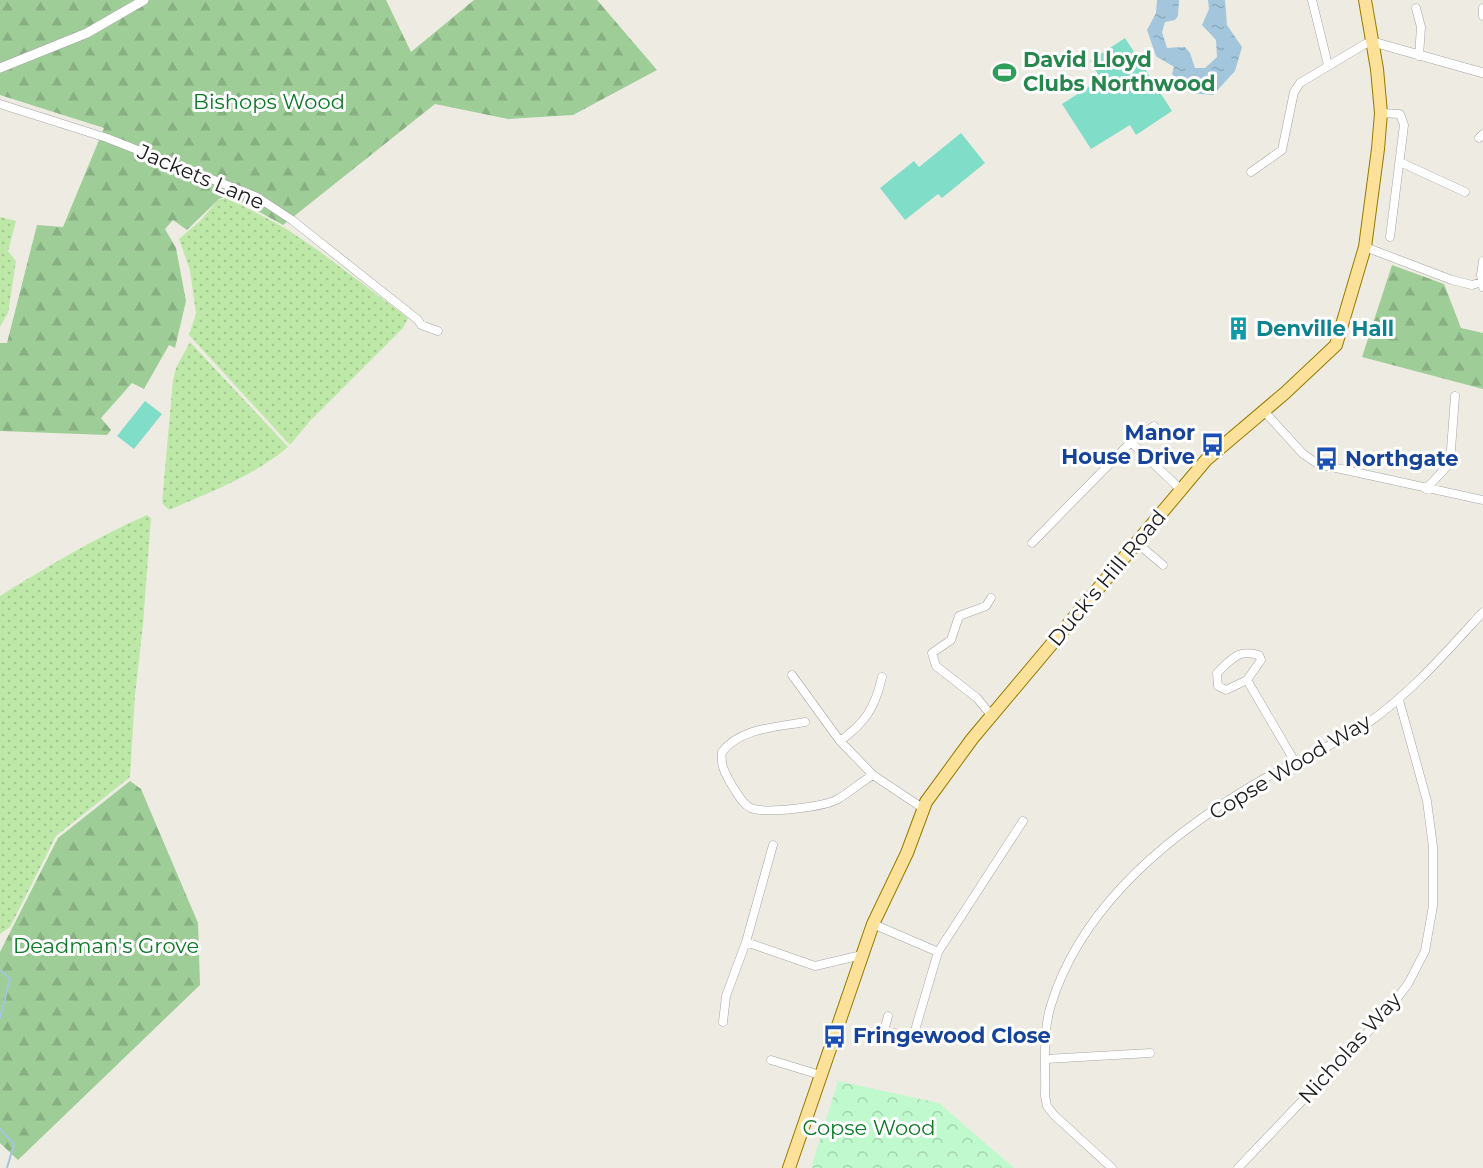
<svg xmlns="http://www.w3.org/2000/svg" width="1483" height="1168" font-family="Montserrat,sans-serif">
<style>
.grass{fill:url(#grass-dots)}
.forest{fill:url(#forest-firs)}
.park{fill:url(#park-crowns)}
.pitch{fill:#80ddc8}
.water{fill:url(#water-ripples)}
.lines{fill:none;stroke-linecap:round;stroke-linejoin:round}
.stream{stroke:#a3c6dc;stroke-width:2}
.minor-casing{stroke:#a4a4a4;stroke-width:9}
.tertiary-casing{stroke:#a4a4a4;stroke-width:10}
.primary-casing{stroke:#947b01;stroke-width:14}
.minor{stroke:#fff;stroke-width:8}
.tertiary{stroke:#fff;stroke-width:9}
.primary{stroke:#fbe19a;stroke-width:12}
.labels{text-anchor:middle;stroke-width:6;stroke-linejoin:round;paint-order:stroke}
.leisure-label{font-size:21px;font-weight:bold;fill:#27864d;stroke:#fff;text-anchor:start}
.park-label{font-size:21px;fill:#0c7927;stroke:#fff}
.street-label{font-size:21px;fill:#1d1d1d;stroke:#fff}
.culture-label{font-size:21px;font-weight:bold;fill:#0d838f;stroke:#fff;text-anchor:start}
.transit-label{font-size:21px;font-weight:bold;fill:#164399;stroke:#fff;text-anchor:start}
</style>
<defs>
<pattern id="grass-dots" width="8" height="8" patternUnits="userSpaceOnUse" patternTransform="scale(1.5)"><rect width="8" height="8" fill="#bde8a8"/><path d="M2 2h.1M6 6h.1" fill="none" stroke="#a2c790" stroke-width="1.8" stroke-linecap="round"/></pattern>
<pattern id="forest-firs" width="22" height="20" patternUnits="userSpaceOnUse" patternTransform="scale(1.5)"><rect width="22" height="20" fill="#9ecd97"/><path d="M5 1l3.5 6h-7zM16 11l3.5 6h-7z" fill="#88b082"/></pattern>
<pattern id="park-crowns" width="20" height="18" patternUnits="userSpaceOnUse" patternTransform="scale(1.5)"><rect width="20" height="18" fill="#bff9cd"/><path d="M2 6a3 3 0 1 1 6 0M12 15a3 3 0 1 1 6 0" fill="none" stroke="#a4d5b0"/></pattern>
<pattern id="water-ripples" width="26" height="14" patternUnits="userSpaceOnUse" patternTransform="scale(1.5)"><rect width="26" height="14" fill="#a3c6dc"/><path d="M2 4q2-2 4 0t4 0M15 11q2-2 4 0t4 0" fill="none" stroke="#8caabc"/></pattern>
</defs>
<rect width="100%" height="100%" fill="#eeece2"/>
<!-- grass -->
<path class="grass" d="M226,198L232,200L285,228L319,251L408,318L403,328L310,421L290,445L189,335L196,314L190,270L179,239L200,221L218,200Z
M0,217L16,221L8,251L16,261L8,313L0,327Z
M190,342L288,447C254,476 210,492 169,510L162,503L173,380L176,368Z
M147,515L151,518L143,624L135,695L130,777L56,836L10,927L0,934V596C48,566 95,538 147,515Z"/>
<!-- forest -->
<path class="forest" d="M0,0H386L411,52L474,0H597L657,70L573,115L508,119L435,104L283,225L232,197L226,196L219,199L187,230L173,220L165,229L176,248L186,301L175,348L169,345L144,389L132,383L101,418L111,430L107,435L0,431V343H7L37,225L63,227L104,128L0,95Z
M1392,265L1444,284L1461,328L1483,333V389L1362,357Z
M130,781L141,789L198,923L200,985L18,1160L0,1143V952L58,838Z"/>
<!-- park -->
<path class="park" d="M838,1081L939,1103L1014,1168H811Z"/>
<!-- pitch -->
<path class="pitch" d="M1125,38L1172,111L1136,135L1130,125L1091,149L1062,104L1101,79L1090,61Z
M961,133L985,163L942,198L938,194L905,220L880,188L914,161L919,167Z
M145,401L162,414L134,449L117,436Z"/>
<!-- water -->
<path class="water" d="M1157,0H1179L1178,16L1175,20L1165,22L1162,32L1167,48L1185,47L1190,53L1195,68H1205L1217,57L1216,40L1202,25L1209,9L1208,0H1225L1227,25L1242,47L1235,71L1213,95L1189,93L1172,74L1174,67L1156,56L1147,30L1156,13Z"/>
<g class="lines">
<!-- stream -->
<path class="stream" d="M0,970L10,979L0,1018
M0,1129L14,1144L7,1168"/>
<defs>
<path id="minor" d="M1312,0L1328,65
M1416,8L1421,27L1419,56
M1483,8V16
M0,104L107,138L257,197L292,220L418,320L421,325L438,331
M1381,113L1400,114L1404,125L1390,237
M1479,138L1483,134
M1400,162L1465,192
M1251,172L1282,150L1294,92L1300,83L1365,44L1373,42
M1365,247L1452,280L1472,285L1482,282
M1483,287L1481,275L1483,261
M1264,411L1303,454L1318,464L1483,500
M1131,442L1181,490
M1426,489L1450,463L1455,396
M1032,543L1131,442L1154,426
M1137,543L1163,565
M991,598L986,606L959,616L951,640L932,653L936,666L977,698L992,716
M792,675L840,741L873,775L924,809
M1247,680L1226,690L1218,686L1217,673C1232,659 1237,649 1259,655L1261,660L1247,680L1295,762
M805,722C777,727 740,728 722,752C720,766 726,775 733,787C738,794 742,804 751,808C766,814 824,807 838,799C850,792 861,782 873,775
M840,741C865,723 875,708 882,677
M873,924L938,952
M746,942L815,966L862,955
M888,1016L884,1031L913,1037L938,952L1023,821
M723,1022L726,996L746,942L773,845
M1046,1059L1150,1053
M771,1060L820,1075
M1112,1168L1054,1115L1047,1106L1045,1096C1046,1067 1042,1033 1051,1005C1082,904 1172,832 1260,781C1295,761 1336,745 1368,723C1412,692 1447,651 1483,612
M1238,1168L1385,1014L1408,984L1425,951L1433,906V847L1427,801L1399,700"/>
<path id="tertiary" d="M1373,42L1483,73
M0,68L87,33L144,0"/>
<path id="primary" d="M789,1168L873,924L907,853L926,802L972,739L1206,460L1285,393L1336,345L1365,247L1378,149L1381,113L1377,69L1365,0"/>
</defs>
<!-- minor casing -->
<use href="#minor" class="minor-casing"/>
<!-- tertiary casing -->
<use href="#tertiary" class="tertiary-casing"/>
<!-- primary casing -->
<use href="#primary" class="primary-casing"/>
<!-- minor -->
<use href="#minor" class="minor"/>
<!-- tertiary -->
<use href="#tertiary" class="tertiary"/>
<!-- primary -->
<use href="#primary" class="primary"/>
</g>
<!-- icons -->
<defs>
<symbol id="stadium-bare" viewBox="-9 -9 18 18"><path d="M0-5a6.5 5 0 1 0 0 10a6.5 5 0 1 0 0-10ZM-3.5-1.8h7v3.6h-7Z" fill="#2e9e5b" stroke="#fff" stroke-width="2.5" paint-order="stroke"/></symbol>
<symbol id="building-bare" viewBox="-9 -9 18 18"><path d="M-4-6H4V6H1V3H-1V6H-4ZM-2.5-4.3h1.7v1.8h-1.7ZM.8-4.3h1.7v1.8H.8ZM-2.5-1h1.7V.8h-1.7ZM.8-1h1.7V.8H.8Z" fill="#0f9aa8" stroke="#fff" stroke-width="2.5" paint-order="stroke"/></symbol>
<symbol id="bus-bare" viewBox="-9 -9 18 18"><path d="M-5-6H5V4H4V6H2V4H-2V6H-4V4H-5ZM-3.5-4V0h7V-4ZM-3.5 1.2v1.5H-2V1.2ZM2 1.2v1.5H3.5V1.2Z" fill="#1a4fb4" stroke="#fff" stroke-width="2.5" paint-order="stroke"/></symbol>
</defs>
<g fill-rule="evenodd">
<use href="#stadium-bare" x="988" y="56" width="33" height="33"/>
<use href="#building-bare" x="1222" y="312" width="33" height="33"/>
<use href="#bus-bare" x="1196" y="428" width="33" height="33"/>
<use href="#bus-bare" x="1310" y="442" width="33" height="33"/>
<use href="#bus-bare" x="818" y="1020" width="33" height="33"/>
</g>
<g class="labels">
<!-- leisure labels -->
<g class="leisure-label">
<text x="1023" y="67">David Lloyd<tspan x="1023" dy="24">Clubs Northwood</tspan></text>
</g>
<!-- park labels -->
<g class="park-label">
<text x="269" y="109">Bishops Wood</text>
<text x="106" y="953">Deadman's Grove</text>
<text x="869" y="1135">Copse Wood</text>
</g>
<!-- street labels -->
<g class="street-label">
<text transform="translate(201 177) rotate(23)" y="7">Jackets Lane</text>
<text transform="translate(1107 578) rotate(-50)" y="7">Duck's Hill Road</text>
<text transform="translate(1290 767) rotate(-31)" y="7">Copse Wood Way</text>
<text transform="translate(1350 1048) rotate(-48)" y="7">Nicholas Way</text>
</g>
<!-- culture labels -->
<g class="culture-label">
<text x="1256" y="336">Denville Hall</text>
</g>
<!-- transit labels -->
<g class="transit-label">
<text x="1195" y="440" text-anchor="end">Manor<tspan x="1195" dy="24">House Drive</tspan></text>
<text x="1345" y="466">Northgate</text>
<text x="853" y="1043">Fringewood Close</text>
</g>
</g>
</svg>
